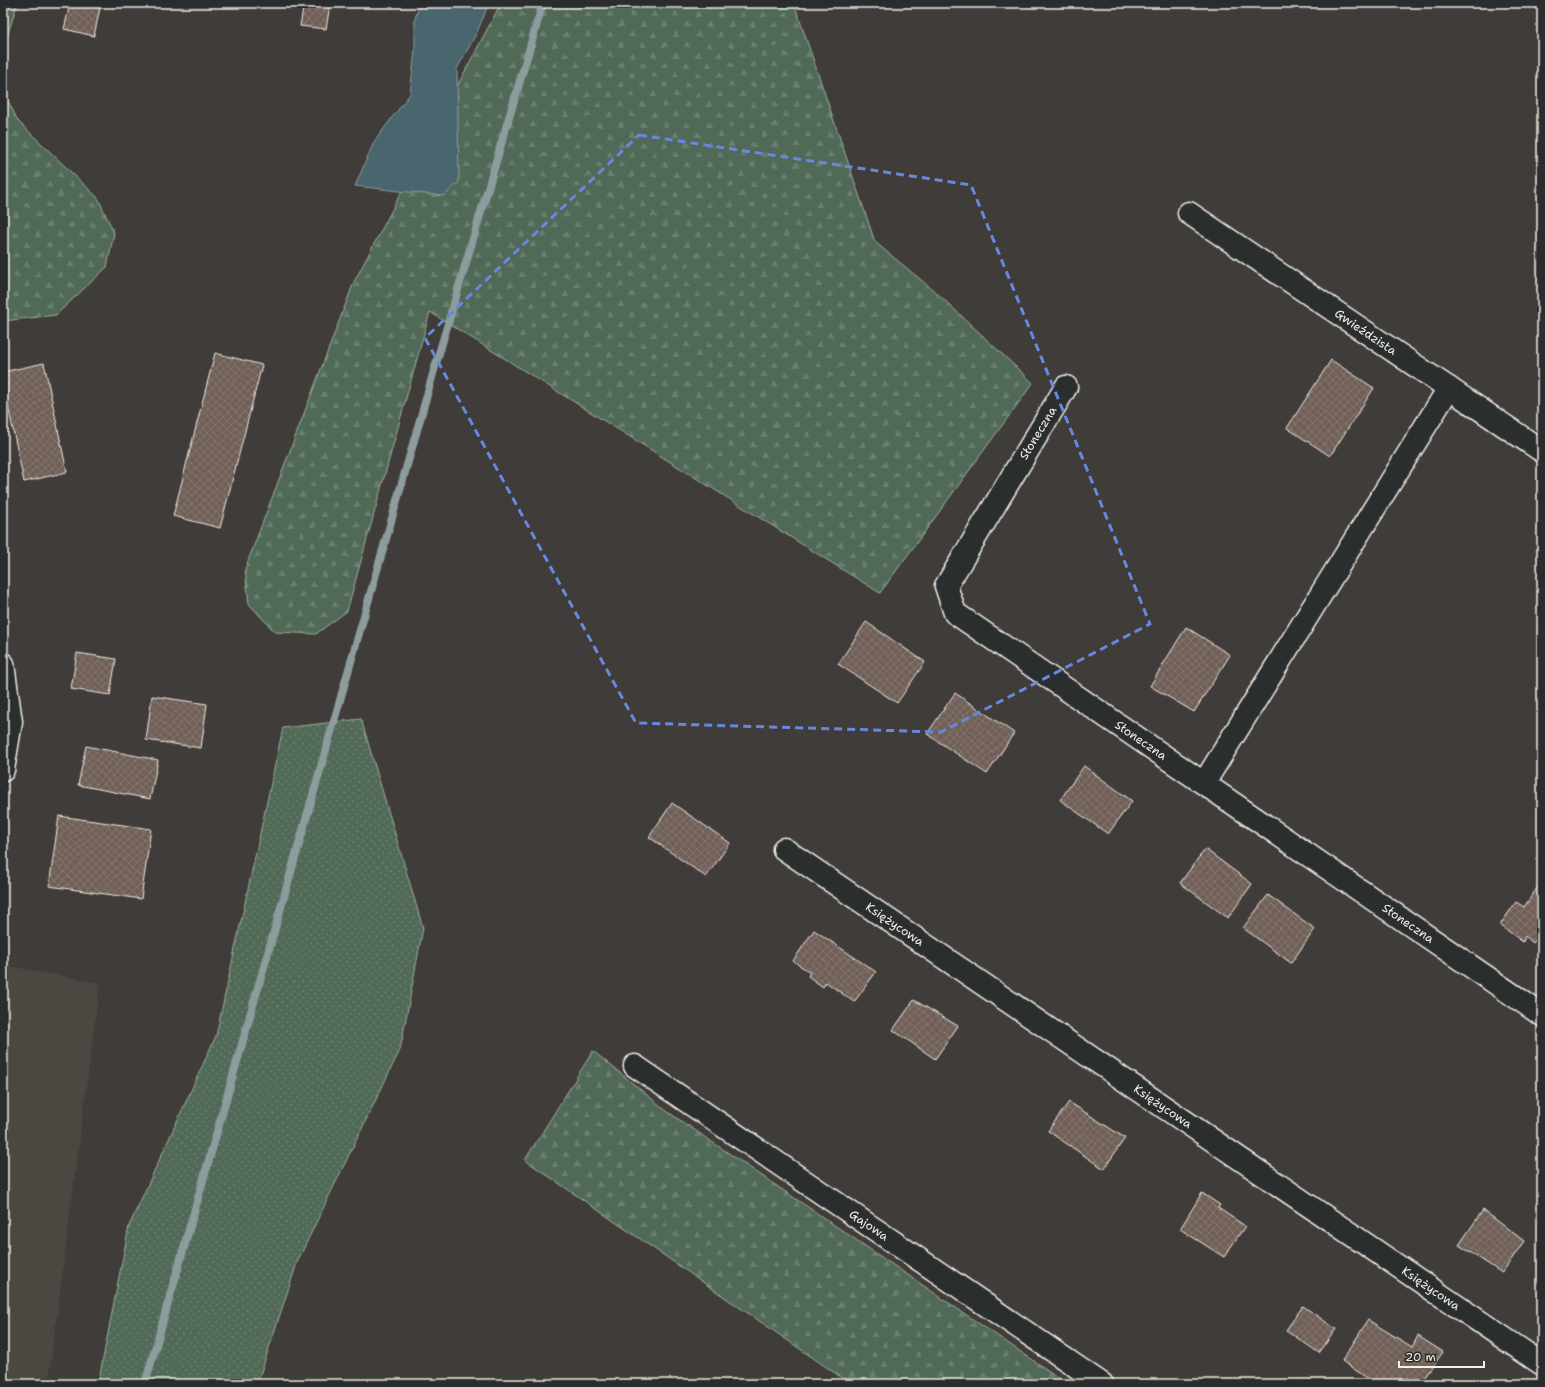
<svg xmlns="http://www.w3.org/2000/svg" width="1545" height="1387" font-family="'Shantell Sans',sans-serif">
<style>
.built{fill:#4d4643}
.grass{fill:url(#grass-dots);stroke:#a2aea0}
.forest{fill:url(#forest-firs);stroke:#a2aea0}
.water{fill:#49656d;stroke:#8d9d9e}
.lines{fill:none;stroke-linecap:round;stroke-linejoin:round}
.stream{stroke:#8d9d9e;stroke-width:8}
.building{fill:url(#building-cross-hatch);stroke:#f4f1e8}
.minor-casing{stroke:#f4f1e8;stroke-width:25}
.minor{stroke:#2a2d2e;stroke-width:22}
.marked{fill:none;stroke:#6887de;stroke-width:3;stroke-dasharray:8 5;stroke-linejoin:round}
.labels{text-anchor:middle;stroke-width:3.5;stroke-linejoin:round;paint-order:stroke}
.street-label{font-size:12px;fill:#f4f1e8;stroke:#2a2d2e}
</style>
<defs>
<pattern id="grass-dots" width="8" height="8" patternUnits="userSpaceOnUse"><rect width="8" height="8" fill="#516b59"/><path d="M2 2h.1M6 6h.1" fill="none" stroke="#6b8171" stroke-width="1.8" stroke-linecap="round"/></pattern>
<pattern id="forest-firs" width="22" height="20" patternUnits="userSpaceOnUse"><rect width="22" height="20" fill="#516b59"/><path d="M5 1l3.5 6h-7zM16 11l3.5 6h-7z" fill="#6b8171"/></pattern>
<pattern id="building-cross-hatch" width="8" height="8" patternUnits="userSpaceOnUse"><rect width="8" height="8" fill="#6f5e57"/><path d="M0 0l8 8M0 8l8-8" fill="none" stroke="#84766f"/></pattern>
</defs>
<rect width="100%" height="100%" fill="#3f3c3a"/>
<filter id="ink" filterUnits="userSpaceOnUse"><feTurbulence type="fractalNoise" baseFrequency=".025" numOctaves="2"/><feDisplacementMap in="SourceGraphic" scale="8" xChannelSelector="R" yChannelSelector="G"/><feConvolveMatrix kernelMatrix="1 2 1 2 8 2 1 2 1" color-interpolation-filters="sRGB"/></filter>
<g filter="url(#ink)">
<!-- built -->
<path class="built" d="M3,965L100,983L48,1384H3Z"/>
<!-- grass -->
<path class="grass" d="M361,719L423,928L400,1050L298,1260L257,1384H98L129,1226L216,1036L283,728Z"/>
<!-- forest -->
<path class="forest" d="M3,3H19L16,8L3,49Z
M501,3H794L875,242L938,294L1033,383L880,593L430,312L347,611L316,634L275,632L249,604L245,569L354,282Z
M3,91L18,121L98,198L114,233L107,267L56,315L3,321Z
M593,1051L668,1112L1068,1384H851L525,1160Z"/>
<!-- water -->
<path class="water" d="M420,3H489L477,32L457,69L459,182L444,196L355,186L374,142L410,94L415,50V19Z"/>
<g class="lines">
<!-- stream -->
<path class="stream" d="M145,1384L435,367L543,3"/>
</g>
<!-- building -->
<path class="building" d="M70,3H101L94,36L64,29Z
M304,3L330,4L326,29L300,26Z
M215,353L262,365L220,528L173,516Z
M1331,360L1374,388L1330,456L1287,428Z
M44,363L67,472L24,482L3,382V372Z
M866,622L925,662L897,703L838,664Z
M1186,627L1230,655L1194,712L1150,686Z
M77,653L116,659L110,695L71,689Z
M955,693L1014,733L987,774L927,734Z
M152,696L207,704L201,748L146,740Z
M86,746L158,760L150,799L78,785Z
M1084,766L1132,801L1108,834L1060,800Z
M672,803L730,843L706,877L649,837Z
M59,816L151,829L141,899L49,886Z
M1205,849L1252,884L1228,918L1180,883Z
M1542,881V936L1540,935L1533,943L1525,936L1523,942L1500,925L1516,902L1524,907Z
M1268,895L1315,929L1291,963L1243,928Z
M814,930L876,972L854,1002L826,982L823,987L808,976L810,972L793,961Z
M914,1000L958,1026L935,1059L893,1030Z
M1069,1102L1125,1138L1104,1169L1048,1131Z
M1202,1193L1220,1205L1218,1208L1245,1226L1224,1257L1180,1229Z
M1483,1210L1524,1241L1502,1273L1459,1245Z
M1303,1306L1336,1329L1319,1353L1286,1330Z
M1368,1320L1412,1347L1418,1336L1443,1352L1420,1384L1407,1378L1403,1384H1376L1342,1361Z"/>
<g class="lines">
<defs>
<g id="minor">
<path id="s1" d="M1189,213L1542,451"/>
<path id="s2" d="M1066,387L946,586L955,613L1542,1015"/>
<path d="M3,664L11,722L3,770"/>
<path d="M1204,783L1449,388"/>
<path id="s3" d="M784,849L1542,1364"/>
<path id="s4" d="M635,1066L1102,1384"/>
</g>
</defs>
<!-- minor casing -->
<use href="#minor" class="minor-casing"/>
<!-- minor -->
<use href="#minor" class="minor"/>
</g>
</g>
<!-- marked area -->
<path class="marked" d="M639,135L971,185L1150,624L941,732L636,723L425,338Z"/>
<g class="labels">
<!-- street labels -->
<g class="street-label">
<text dy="4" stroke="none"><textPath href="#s1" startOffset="213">Gwieździsta</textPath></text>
<text transform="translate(1038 433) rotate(-59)" y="4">Słoneczna</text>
<text dy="4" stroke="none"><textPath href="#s2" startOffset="486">Słoneczna</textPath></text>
<text dy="4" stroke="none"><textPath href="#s3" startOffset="134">Księżycowa</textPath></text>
<text dy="4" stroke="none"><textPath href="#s2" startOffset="810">Słoneczna</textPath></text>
<text dy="4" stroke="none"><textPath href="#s3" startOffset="458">Księżycowa</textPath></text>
<text dy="4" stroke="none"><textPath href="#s4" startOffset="283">Gajowa</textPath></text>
<text dy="4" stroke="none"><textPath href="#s3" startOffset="782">Księżycowa</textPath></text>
</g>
</g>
<!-- margin -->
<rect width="1545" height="1387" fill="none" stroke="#2a2d2e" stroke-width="16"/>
<rect x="8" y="8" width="1529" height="1371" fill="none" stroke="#f4f1e8" stroke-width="1.5" filter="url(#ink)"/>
<!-- scale -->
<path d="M1399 1361v6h85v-6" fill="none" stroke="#f4f1e8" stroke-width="2"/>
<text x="1405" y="1361" font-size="12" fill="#f4f1e8" stroke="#2a2d2e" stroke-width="3" paint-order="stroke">20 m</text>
</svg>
